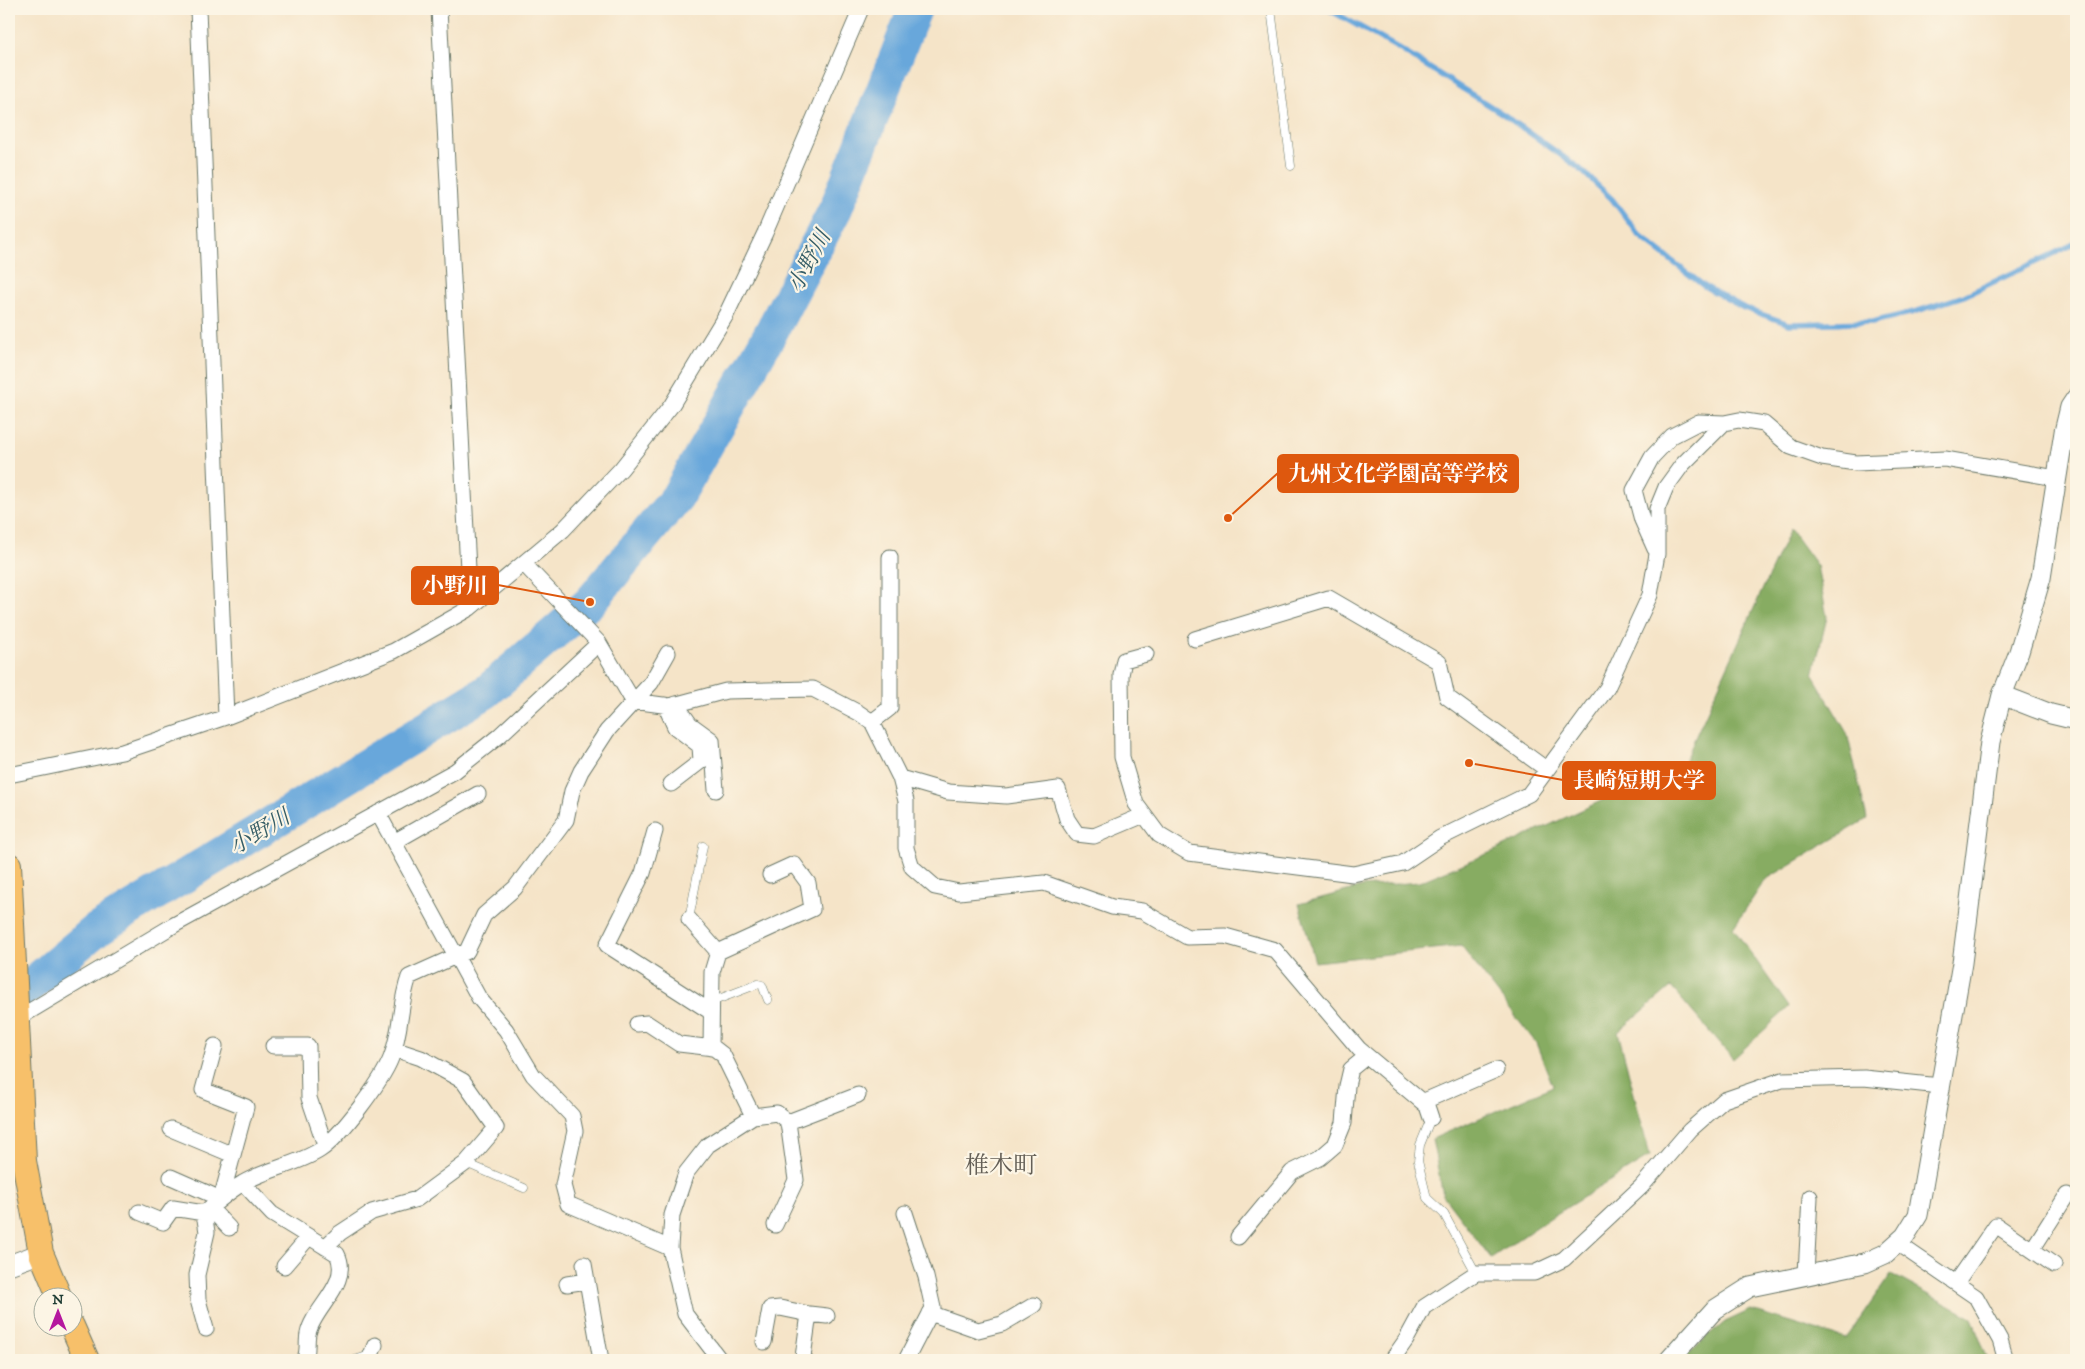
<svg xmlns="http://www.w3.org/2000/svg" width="2085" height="1369" font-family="'IM FELL DW Pica','Noto Serif JP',serif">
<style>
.forest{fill:#87ac62;stroke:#53744b}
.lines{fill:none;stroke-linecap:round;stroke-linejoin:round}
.stream{stroke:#68a7db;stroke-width:5.5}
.river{stroke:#68a7db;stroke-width:34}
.service-casing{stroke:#6a7768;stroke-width:9}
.minor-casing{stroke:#6a7768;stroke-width:17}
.tertiary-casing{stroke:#6a7768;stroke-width:21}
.primary-casing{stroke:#6a7768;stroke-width:26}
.service{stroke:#fff;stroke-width:8}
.minor{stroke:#fff;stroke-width:15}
.tertiary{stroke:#fff;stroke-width:19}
.primary{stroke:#f7c06b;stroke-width:24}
.labels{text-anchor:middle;stroke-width:4.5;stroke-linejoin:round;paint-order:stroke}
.water-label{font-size:22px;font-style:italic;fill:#355d66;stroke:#fcf5e5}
.quarter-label{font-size:24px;fill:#656057;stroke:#fcf5e5}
.leader{fill:none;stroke:#de580e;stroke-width:2}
.callout-dot{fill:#de580e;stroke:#fcf5e5;stroke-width:2}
.callout{fill:#de580e;stroke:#de580e;stroke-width:2}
.callout-label{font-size:22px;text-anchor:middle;font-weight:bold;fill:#fff}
</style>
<rect width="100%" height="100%" fill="#fcf5e5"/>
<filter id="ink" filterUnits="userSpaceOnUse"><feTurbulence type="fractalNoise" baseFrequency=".02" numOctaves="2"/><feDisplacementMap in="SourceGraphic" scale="10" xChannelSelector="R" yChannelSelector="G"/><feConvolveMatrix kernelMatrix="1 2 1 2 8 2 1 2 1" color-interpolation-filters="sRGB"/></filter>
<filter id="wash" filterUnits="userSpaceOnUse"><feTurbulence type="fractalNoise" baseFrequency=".0096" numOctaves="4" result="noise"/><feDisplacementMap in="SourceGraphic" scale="20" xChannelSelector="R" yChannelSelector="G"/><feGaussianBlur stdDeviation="1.12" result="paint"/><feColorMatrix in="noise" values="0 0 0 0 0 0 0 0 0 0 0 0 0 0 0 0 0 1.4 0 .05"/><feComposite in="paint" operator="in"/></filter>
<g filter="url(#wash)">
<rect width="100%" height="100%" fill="#f5e4c8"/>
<!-- forest -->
<path class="forest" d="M1790,529L1817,566L1827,617L1813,675L1847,733L1867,819L1765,880L1733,928L1789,1007L1733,1059L1671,987L1618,1032L1650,1156L1553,1216L1491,1258L1443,1195L1432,1139L1553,1086L1536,1043L1461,946L1315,962L1299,904L1362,887L1419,882L1494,851L1684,762Z
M1891,1274L1972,1318L1988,1360H1680L1725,1322L1751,1310L1846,1339Z"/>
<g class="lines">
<!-- stream -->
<path class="stream" d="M1328,9L1396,47L1503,114L1579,168L1612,199L1640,236L1704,286L1744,308L1789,324L1872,322L1914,312L1964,296L2076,243"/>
<!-- river -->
<path class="river" d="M9,1003L96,930L486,692L590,602L677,497L769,336L836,208L915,9"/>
</g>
</g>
<g filter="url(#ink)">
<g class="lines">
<defs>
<path id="service" d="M1271,9L1291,166
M689,919L703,846
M711,1002L758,984L762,985L768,1000
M1431,1118L1420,1145L1418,1161L1427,1198L1444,1214L1476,1273
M466,1163L524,1188
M355,1360L370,1355"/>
<path id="minor" d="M198,9L226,717
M439,9L470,608
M1655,549L1642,520L1634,490L1652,457L1672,436L1699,422L1724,423L1739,420L1764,424L1791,447L1822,458L1856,463L1945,459L2056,478
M524,564L599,643L633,701L670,706L726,691L813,689L859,713L872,722L890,708V557
M1195,639L1329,598L1439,662L1447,697L1546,769
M1146,654L1124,660L1121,675L1122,757L1136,804L1159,835L1189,853L1353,874L1403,863L1440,838L1529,794L1607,688L1650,595L1657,554V509L1666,487L1682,465L1724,423
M676,704L690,724L712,740L716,790
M665,705L675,727L700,746L701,761L671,784
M872,722L900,778L906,801V848L912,867L935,887L959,892L1044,883L1112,907L1142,911L1187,937L1225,936L1275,950L1359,1049L1427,1106L1431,1118
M9,775L122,752L226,717L394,651L470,608L563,530L621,469L671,406L726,315L765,233L861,9
M900,778L948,792L1006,796L1058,789L1067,819L1077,834L1094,836L1144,815
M378,813L479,998L506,1030L533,1075L572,1116L575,1131L563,1185L568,1204L670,1248L685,1314L720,1360
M655,831L643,873L607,945L711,1012
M394,842L478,794
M689,919L718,952
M15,1020L174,925L455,771L499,736L599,643
M637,1024L647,1023L679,1044L714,1048L723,1055L753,1116
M273,1046H308L309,1098L325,1145
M711,1048L712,972L718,952L812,909L808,883L794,864L770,875
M1422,1102L1496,1070
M171,1129L233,1155
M171,1177L221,1199L246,1107L203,1090L215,1046
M243,1183L272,1214L337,1254C352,1283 313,1308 308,1334C306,1343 309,1352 304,1360
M210,1208L229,1228
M139,1212L163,1222L173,1208L204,1213
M905,1213L926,1277L933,1308L906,1360
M775,1225L796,1180L788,1122
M1238,1237L1292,1172L1320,1158L1335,1145L1344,1123L1347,1086L1351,1069L1367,1056
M1897,1243L1976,1297L2000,1340L2006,1360
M325,1247L340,1233L372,1212L417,1199L466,1163L496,1128L463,1081L421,1058L394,1049
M670,1248L672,1215L686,1173L708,1145L753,1116L777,1113L788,1122L858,1095
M2032,1250L2067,1195
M584,1264L601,1360
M284,1266L308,1238
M1806,1274L1810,1197
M1956,1283L1996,1225L2054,1265
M567,1284L587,1281
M930,1313L978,1330L1002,1324L1034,1305
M809,1314L827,1316
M206,1329L198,1300L197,1275L207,1232L204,1213C216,1203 229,1191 243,1183C264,1170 299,1164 320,1150C340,1137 382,1081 391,1058C402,1030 399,1005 409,977L467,951L484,915L515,888L566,820L572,791L581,771L607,731L651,683L668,653
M764,1342L770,1309L780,1308L809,1314L803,1357L805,1360
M369,1360L375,1345
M1392,1360L1406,1340L1424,1307L1476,1273H1534L1564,1259L1641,1187L1690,1130L1724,1100L1782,1080L1864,1078L1940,1086"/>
<path id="tertiary" d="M2002,695L2051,714L2076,720
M9,1265L41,1253
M1669,1360L1714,1310L1750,1287L1865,1263L1885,1254L1905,1236L1918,1215L1962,963L1990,742L2002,695L2019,652L2041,578L2064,432L2070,407L2076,398"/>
<path id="primary" d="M9,865L24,1161L41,1253L59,1296
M72,1326L87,1360"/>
</defs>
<!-- service casing -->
<use href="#service" class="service-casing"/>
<!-- minor casing -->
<use href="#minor" class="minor-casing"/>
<!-- tertiary casing -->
<use href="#tertiary" class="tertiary-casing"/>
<!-- primary casing -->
<use href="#primary" class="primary-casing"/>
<!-- service -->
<use href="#service" class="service"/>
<!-- minor -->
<use href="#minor" class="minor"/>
<!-- tertiary -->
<use href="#tertiary" class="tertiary"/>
<!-- primary -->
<use href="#primary" class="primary"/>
</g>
</g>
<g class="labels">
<!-- water labels -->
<g class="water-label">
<text transform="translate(808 261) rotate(-62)" y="8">小野川</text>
<text transform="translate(259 831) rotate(-31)" y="8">小野川</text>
</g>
<!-- quarter labels -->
<g class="quarter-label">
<text x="1001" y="1173">椎木町</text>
</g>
</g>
<!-- callouts -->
<path class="leader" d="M1228 518L1278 473M590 602L498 585M1469 763L1563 780"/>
<g class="callout-dot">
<circle cx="1228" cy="518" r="5"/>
<circle cx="590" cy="602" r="5"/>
<circle cx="1469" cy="763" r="5"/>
</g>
<g class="callout">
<rect x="1278" y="455" width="240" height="37" rx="5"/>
<rect x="412" y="567" width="86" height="37" rx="5"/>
<rect x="1563" y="762" width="152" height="37" rx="5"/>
</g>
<g class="callout-label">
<text x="1398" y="481">九州文化学園高等学校</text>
<text x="455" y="593">小野川</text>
<text x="1639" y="788">長崎短期大学</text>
</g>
<!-- margin -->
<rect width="2085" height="1369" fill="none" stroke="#fcf5e5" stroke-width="30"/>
<!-- north arrow -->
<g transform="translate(58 1312)"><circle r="24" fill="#fcf5e5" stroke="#a4ab9e"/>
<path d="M0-4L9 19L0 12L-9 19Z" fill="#b5179e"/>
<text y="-8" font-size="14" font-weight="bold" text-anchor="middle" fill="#1f3d34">N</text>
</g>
</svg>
